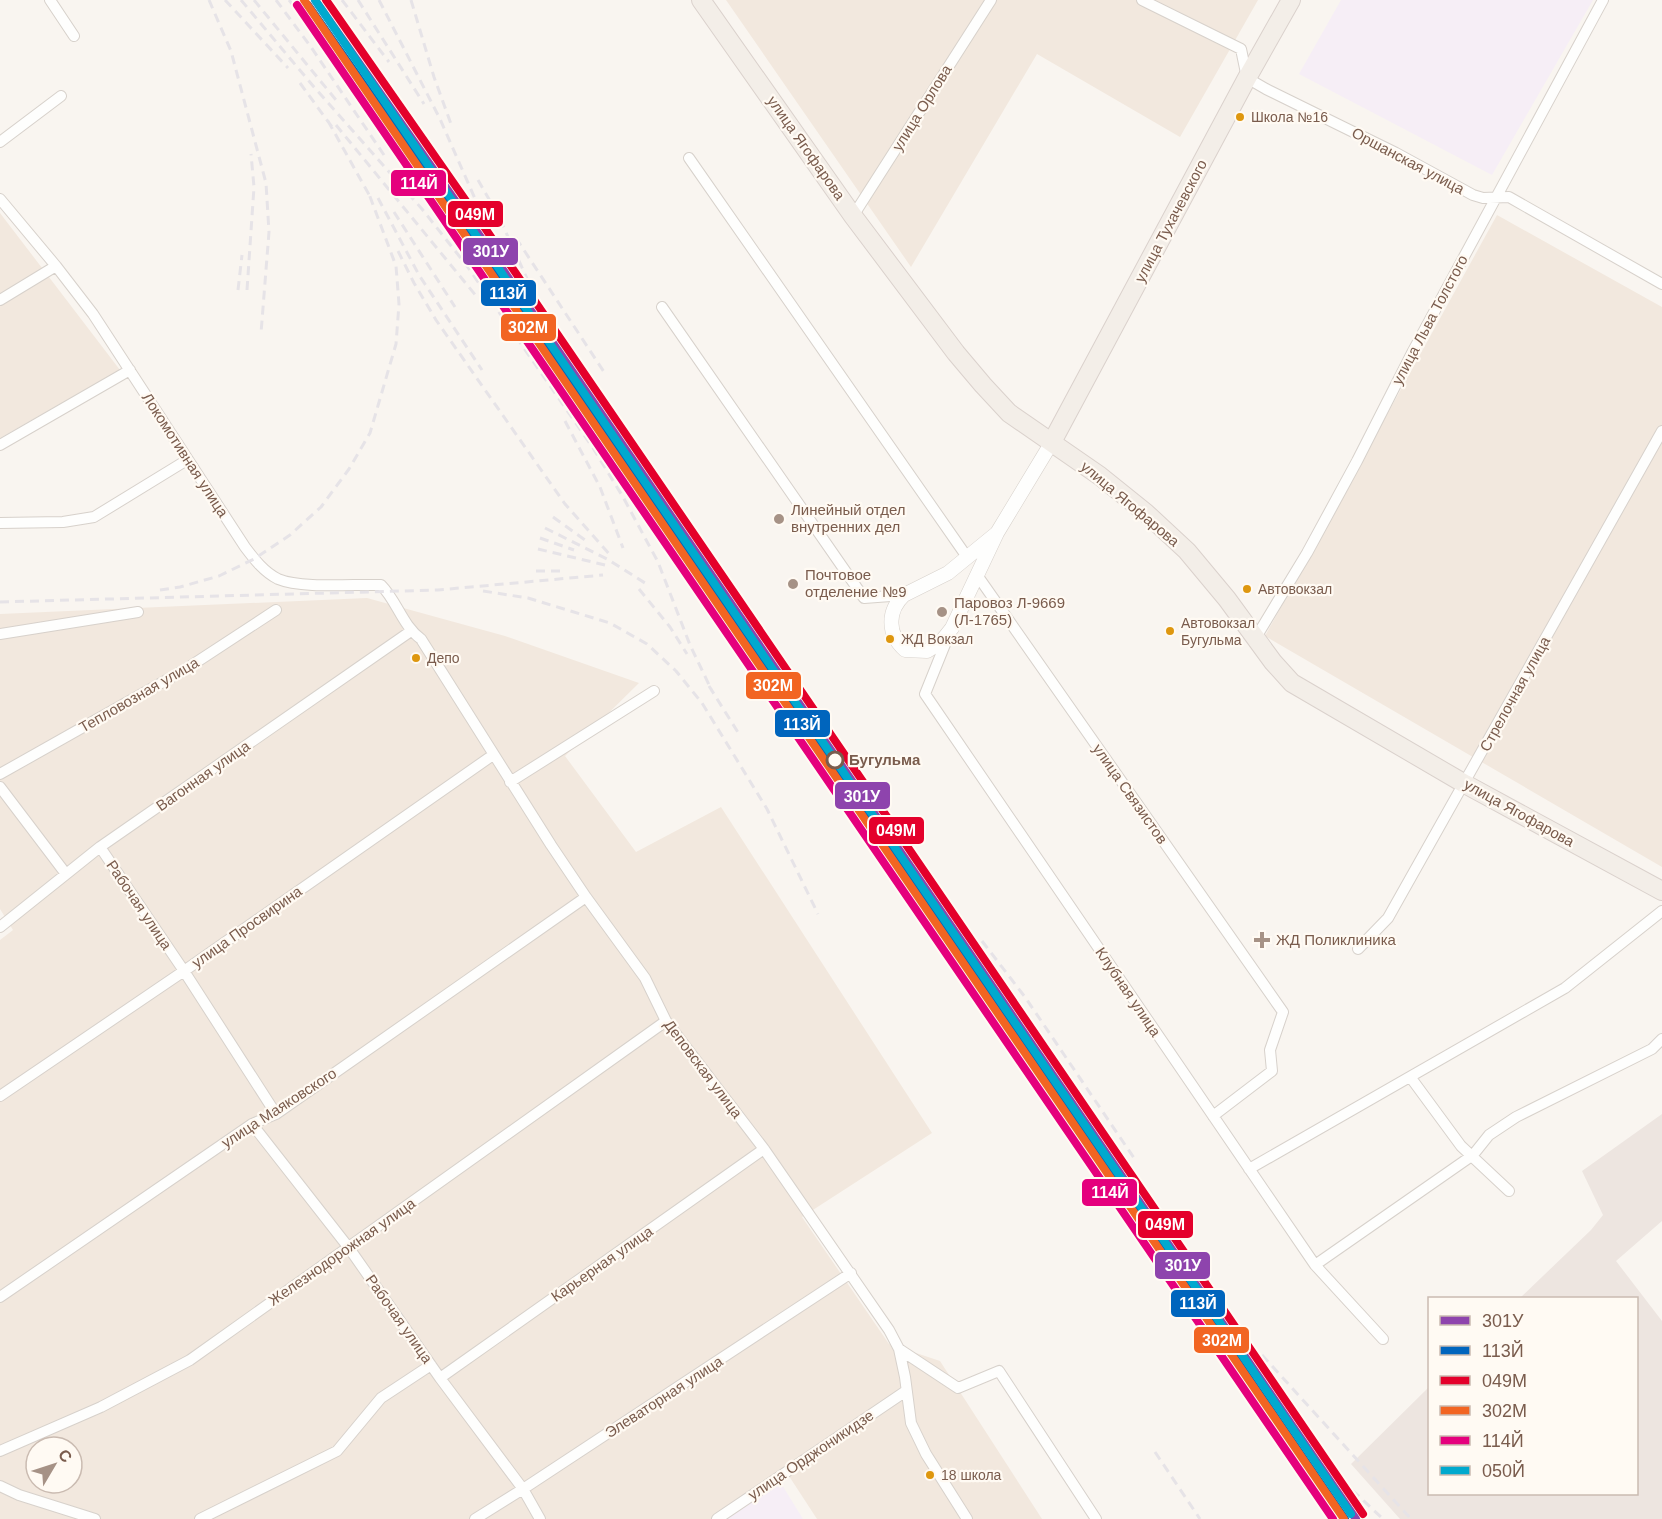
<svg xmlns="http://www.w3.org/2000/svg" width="1662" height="1519" font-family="Arial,sans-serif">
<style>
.residential{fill:#f2e8de;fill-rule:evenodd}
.industrial{fill:#ede5e0}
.education{fill:#f6eef6}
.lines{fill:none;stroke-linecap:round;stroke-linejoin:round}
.minor-casing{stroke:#d7d1cb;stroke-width:12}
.tertiary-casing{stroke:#d7d1cb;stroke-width:15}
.primary-casing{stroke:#dad1cc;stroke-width:20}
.minor{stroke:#fefefd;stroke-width:10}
.tertiary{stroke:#fefefd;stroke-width:14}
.primary{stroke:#f3eee8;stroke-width:18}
.rail{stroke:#e6e3e7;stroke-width:3;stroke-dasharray:9 6;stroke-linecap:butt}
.rail-1-casing{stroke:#fffaf3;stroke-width:12}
.rail-2-casing{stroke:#fffaf3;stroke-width:12}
.rail-3-casing{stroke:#fffaf3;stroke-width:12}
.rail-4-casing{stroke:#fffaf3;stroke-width:12}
.rail-5-casing{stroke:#fffaf3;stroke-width:12}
.rail-6-casing{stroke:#fffaf3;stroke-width:12}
.rail-1{stroke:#8e44ad;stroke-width:8}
.rail-2{stroke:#0065bd;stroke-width:8}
.rail-3{stroke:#e4002b;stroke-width:8}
.rail-4{stroke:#f26522;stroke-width:8}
.rail-5{stroke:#e5007d;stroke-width:8}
.rail-6{stroke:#00a9ce;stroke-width:8}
.bus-dot{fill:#de970f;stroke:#fffaf3;stroke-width:2}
.poi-dot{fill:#a69286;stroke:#fffaf3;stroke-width:2}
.stop-dot{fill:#fffaf3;stroke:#7a5c4d;stroke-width:3}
.labels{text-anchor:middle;stroke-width:4.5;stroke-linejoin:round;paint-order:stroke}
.bus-label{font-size:14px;fill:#7a5c4d;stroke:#fffaf3;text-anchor:start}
.street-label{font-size:15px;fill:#7a5c4d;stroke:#fffaf3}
.poi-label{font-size:15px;fill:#7a5c4d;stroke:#fffaf3;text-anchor:start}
.stop-label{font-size:15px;font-weight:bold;fill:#7a5c4d;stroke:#fffaf3;text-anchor:start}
.line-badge{stroke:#fffaf3;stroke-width:2}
.badge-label{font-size:16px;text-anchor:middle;font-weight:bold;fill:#fff}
</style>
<rect width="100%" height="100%" fill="#f9f5f0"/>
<!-- residential -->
<path class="residential" d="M726,0H1258L1180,137L1037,54L911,267Z
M0,213L120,370L0,438Z
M1497,215L1662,307V867L1265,636Z
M367,598L505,636L639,683L565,756L636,852L721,807L932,1133L802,1217L889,1344L940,1361L1042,1519H817L787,1473L717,1519H0V940L13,930L0,909V614ZM36,1447H72V1483H36Z"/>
<!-- industrial -->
<path class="industrial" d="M1662,1114V1221L1616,1261L1662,1321V1519H1400L1351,1464L1429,1387L1430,1494H1636V1298H1520L1591,1230L1603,1215L1582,1171Z"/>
<!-- education -->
<path class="education" d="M1341,0H1593L1492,175L1299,74Z
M779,1480L803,1519H720Z"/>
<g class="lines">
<defs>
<path id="minor" d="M50,0L74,36
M1142,0L1241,49L1247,78L1266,89L1396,153L1473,195L1483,198L1509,197L1662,284
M0,142L61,96
M689,158L967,557
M0,199L56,266L93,314L245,547C254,559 264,572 278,579C302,589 354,584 381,585C397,601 402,625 421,639L551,845L586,897L645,978L666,1021L764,1149L889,1330L899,1349L905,1377L911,1423L926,1454L967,1519
M853,216L991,0
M0,300L56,266
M662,307L864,598L904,595
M0,445L130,370
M0,523L63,522L94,517L187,460
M977,575L1283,1012L1270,1050L1272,1071L1213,1116
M0,634L138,612
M948,637L925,694L1315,1265L1383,1339
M1255,639L1307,553L1357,461L1413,351L1603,0
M0,774L186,669L276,610
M510,782L654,691
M0,787L66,874
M100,847L184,971L276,1114
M0,927L100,847L411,631
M1358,949L1388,918L1662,431
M1411,1078L1461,1146L1509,1191
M0,1096L184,971L493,755
M252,1124L349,1248L440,1378L523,1489L540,1519
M1249,1169L1565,988L1662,911
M1315,1265L1473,1155L1489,1135L1516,1117L1652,1049L1662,1039
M0,1297L252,1124L276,1114L586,897
M899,1349L958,1388L999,1371L1096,1519
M440,1378L764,1149
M0,1451L101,1407L190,1360L666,1021
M0,1486L19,1495L95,1519
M200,1519L337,1451L381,1398L431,1365
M475,1519L523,1489L851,1273
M717,1519L906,1391"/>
<path id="tertiary" d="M997,533L948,573L904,595C887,611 887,634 905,650L927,651L940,643L952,628L997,533L1052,442"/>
<path id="primary" d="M701,0L853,216L956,353L983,385L1009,413L1100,476L1146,513L1187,551L1227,599L1273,662L1292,683L1465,784L1662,891
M1052,442L1247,78L1291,0"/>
</defs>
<!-- minor casing -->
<use href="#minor" class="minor-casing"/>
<!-- tertiary casing -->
<use href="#tertiary" class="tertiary-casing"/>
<!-- primary casing -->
<use href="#primary" class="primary-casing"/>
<!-- minor -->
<use href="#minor" class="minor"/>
<!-- tertiary -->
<use href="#tertiary" class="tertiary"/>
<!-- primary -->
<use href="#primary" class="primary"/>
<!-- rail -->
<path class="rail" d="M209,0L231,51L266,183L269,232L261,333
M225,0L288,68
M241,0L314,87L422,209L467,266L593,448L623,497L658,562L690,645L712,691
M254,0L336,100
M276,0L311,47L384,155
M289,0L345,72L445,218
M342,0L389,62
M358,0L424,104
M379,0L440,119L502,260L524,302
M411,0L434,77L451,124
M300,83L332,127
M328,121L372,200
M336,125L477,297
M478,180L498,215L535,296L559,333L687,521
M378,198L419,275L482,370
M394,212L455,307
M450,225L469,258
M516,238L606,375
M398,251L414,283L436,320L565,504L610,555
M238,290L242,255
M247,290L254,187L251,154
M565,421L600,487L623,548
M553,517L589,543
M545,528L607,559L645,583
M540,538L574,550
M538,549L605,565
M536,571H563
M639,589L670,627L687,654
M160,590L180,587L219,576L254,559L290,535L321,507L349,469L370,433L396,344L399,304L396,266L369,194
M483,591L528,598L610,623L647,644L676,671L702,703L767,809L818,914
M0,602L438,590L603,575
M709,686L739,734
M868,806L920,869
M915,863L966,931L1332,1467L1349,1487L1383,1519
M982,941L1025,997L1134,1158
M1262,1355L1411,1519
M1155,1452L1200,1519
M1319,1461L1335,1488"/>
<defs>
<path id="rail-1" d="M315,0L480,236L1356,1519"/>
<path id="rail-2" d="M308,5L473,241L1345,1519"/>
<path id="rail-3" d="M326,0L487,231L1363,1514"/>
<path id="rail-4" d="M304,0L1344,1519"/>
<path id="rail-5" d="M297,5L1333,1519"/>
<path id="rail-6" d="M315,0L1351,1514"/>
</defs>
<!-- rail-1 casing -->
<use href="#rail-1" class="rail-1-casing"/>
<!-- rail-2 casing -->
<use href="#rail-2" class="rail-2-casing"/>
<!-- rail-3 casing -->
<use href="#rail-3" class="rail-3-casing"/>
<!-- rail-4 casing -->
<use href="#rail-4" class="rail-4-casing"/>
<!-- rail-5 casing -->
<use href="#rail-5" class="rail-5-casing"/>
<!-- rail-6 casing -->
<use href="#rail-6" class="rail-6-casing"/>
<!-- rail-1 -->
<use href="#rail-1" class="rail-1"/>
<!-- rail-2 -->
<use href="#rail-2" class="rail-2"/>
<!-- rail-3 -->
<use href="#rail-3" class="rail-3"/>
<!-- rail-4 -->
<use href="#rail-4" class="rail-4"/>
<!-- rail-5 -->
<use href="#rail-5" class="rail-5"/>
<!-- rail-6 -->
<use href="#rail-6" class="rail-6"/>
</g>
<!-- markers -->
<g class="bus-dot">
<circle cx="1240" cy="117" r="5"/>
<circle cx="1247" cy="589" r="5"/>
<circle cx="1170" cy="631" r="5"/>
<circle cx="890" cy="639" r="5"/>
<circle cx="416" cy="658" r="5"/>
<circle cx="930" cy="1475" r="5"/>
</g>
<g class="poi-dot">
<circle cx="779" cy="519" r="6"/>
<circle cx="793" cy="584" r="6"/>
<circle cx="942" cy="612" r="6"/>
<path d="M1259 931h6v6h6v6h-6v6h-6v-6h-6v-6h6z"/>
</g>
<circle class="stop-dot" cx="835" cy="760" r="8"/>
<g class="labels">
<!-- bus labels -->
<g class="bus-label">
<text x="1251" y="122">Школа №16</text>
<text x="1258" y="594">Автовокзал</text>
<text x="1181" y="628">Автовокзал<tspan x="1181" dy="17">Бугульма</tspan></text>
<text x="901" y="644">ЖД Вокзал</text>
<text x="427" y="663">Депо</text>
<text x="941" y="1480">18 школа</text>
</g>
<!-- street labels -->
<g class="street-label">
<text transform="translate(922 108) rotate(-58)" y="5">улица Орлова</text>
<text transform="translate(806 148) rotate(55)" y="5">улица Ягофарова</text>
<text transform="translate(1408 161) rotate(28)" y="5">Оршанская улица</text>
<text transform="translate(1171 221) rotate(-62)" y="5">улица Тухачевского</text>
<text transform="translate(1430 320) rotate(-62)" y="5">улица Льва Толстого</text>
<text transform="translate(185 455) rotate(57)" y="5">Локомотивная улица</text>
<text transform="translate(1130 504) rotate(40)" y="5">улица Ягофарова</text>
<text transform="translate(1515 694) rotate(-61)" y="5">Стрелочная улица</text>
<text transform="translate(139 695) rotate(-30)" y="5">Тепловозная улица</text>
<text transform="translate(203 776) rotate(-35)" y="5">Вагонная улица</text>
<text transform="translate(1130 794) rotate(55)" y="5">улица Связистов</text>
<text transform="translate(1519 813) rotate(29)" y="5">улица Ягофарова</text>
<text transform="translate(139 905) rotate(56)" y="5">Рабочая улица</text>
<text transform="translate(247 927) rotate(-35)" y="5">улица Просвирина</text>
<text transform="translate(1128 992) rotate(56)" y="5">Клубная улица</text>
<text transform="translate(703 1069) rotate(53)" y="5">Деповская улица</text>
<text transform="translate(279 1108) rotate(-33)" y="5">улица Маяковского</text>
<text transform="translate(342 1252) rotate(-35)" y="5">Железнодорожная улица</text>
<text transform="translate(602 1264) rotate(-35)" y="5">Карьерная улица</text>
<text transform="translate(399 1319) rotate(55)" y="5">Рабочая улица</text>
<text transform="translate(664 1397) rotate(-33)" y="5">Элеваторная улица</text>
<text transform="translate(811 1455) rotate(-34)" y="5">улица Орджоникидзе</text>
</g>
<!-- poi labels -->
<g class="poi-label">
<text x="791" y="515">Линейный отдел<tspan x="791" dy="17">внутренних дел</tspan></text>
<text x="805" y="580">Почтовое<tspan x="805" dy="17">отделение №9</tspan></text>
<text x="954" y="608">Паровоз Л-9669<tspan x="954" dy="17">(Л-1765)</tspan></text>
<text x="1276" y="945">ЖД Поликлиника</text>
</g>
<!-- stop labels -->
<g class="stop-label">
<text x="849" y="765">Бугульма</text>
</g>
</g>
<g class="line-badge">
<rect x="390" y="169" width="57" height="28" rx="6" fill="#e5007d"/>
<rect x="447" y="200" width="57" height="28" rx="6" fill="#e4002b"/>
<rect x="462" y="237" width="57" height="29" rx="6" fill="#8e44ad"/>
<rect x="480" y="279" width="57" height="28" rx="6" fill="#0065bd"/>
<rect x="500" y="313" width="57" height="29" rx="6" fill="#f26522"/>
<rect x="745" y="671" width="57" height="29" rx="6" fill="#f26522"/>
<rect x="774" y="709" width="57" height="29" rx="6" fill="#0065bd"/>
<rect x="834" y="781" width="57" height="29" rx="6" fill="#8e44ad"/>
<rect x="868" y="816" width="57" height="29" rx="6" fill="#e4002b"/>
<rect x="1081" y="1178" width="57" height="29" rx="6" fill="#e5007d"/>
<rect x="1137" y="1210" width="57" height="29" rx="6" fill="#e4002b"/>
<rect x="1154" y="1251" width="57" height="29" rx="6" fill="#8e44ad"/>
<rect x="1170" y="1289" width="56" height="29" rx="6" fill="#0065bd"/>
<rect x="1193" y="1326" width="57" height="28" rx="6" fill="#f26522"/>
</g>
<g class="badge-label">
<text x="419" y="189">114Й</text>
<text x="475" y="220">049М</text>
<text x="491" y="257">301У</text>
<text x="508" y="299">113Й</text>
<text x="528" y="333">302М</text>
<text x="773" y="691">302М</text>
<text x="802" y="730">113Й</text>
<text x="862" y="802">301У</text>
<text x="896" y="836">049М</text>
<text x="1110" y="1198">114Й</text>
<text x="1165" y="1230">049М</text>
<text x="1183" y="1271">301У</text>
<text x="1198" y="1309">113Й</text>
<text x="1222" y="1346">302М</text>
</g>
<!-- legend -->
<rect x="1428" y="1297" width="210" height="198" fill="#fffaf3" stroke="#cabbb1" stroke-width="1.5"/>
<rect x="1440" y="1316" width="30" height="9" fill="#8e44ad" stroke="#cabbb1" stroke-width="1.5"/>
<text x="1482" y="1327" font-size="18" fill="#7a5c4d">301У</text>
<rect x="1440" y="1346" width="30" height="9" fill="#0065bd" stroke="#cabbb1" stroke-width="1.5"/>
<text x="1482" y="1357" font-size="18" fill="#7a5c4d">113Й</text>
<rect x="1440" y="1376" width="30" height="9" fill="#e4002b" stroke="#cabbb1" stroke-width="1.5"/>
<text x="1482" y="1387" font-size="18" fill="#7a5c4d">049М</text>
<rect x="1440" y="1406" width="30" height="9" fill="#f26522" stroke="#cabbb1" stroke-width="1.5"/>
<text x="1482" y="1417" font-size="18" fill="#7a5c4d">302М</text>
<rect x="1440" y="1436" width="30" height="9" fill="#e5007d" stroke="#cabbb1" stroke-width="1.5"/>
<text x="1482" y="1447" font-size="18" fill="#7a5c4d">114Й</text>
<rect x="1440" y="1466" width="30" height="9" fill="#00a9ce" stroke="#cabbb1" stroke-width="1.5"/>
<text x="1482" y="1477" font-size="18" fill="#7a5c4d">050Й</text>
<!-- north arrow -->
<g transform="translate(54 1465) rotate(51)"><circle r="28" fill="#fffaf3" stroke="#cabbb1" stroke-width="1.5"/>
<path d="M0-4.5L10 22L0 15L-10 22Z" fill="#a69286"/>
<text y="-9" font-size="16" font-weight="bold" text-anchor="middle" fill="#7a5c4d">С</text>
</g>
</svg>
